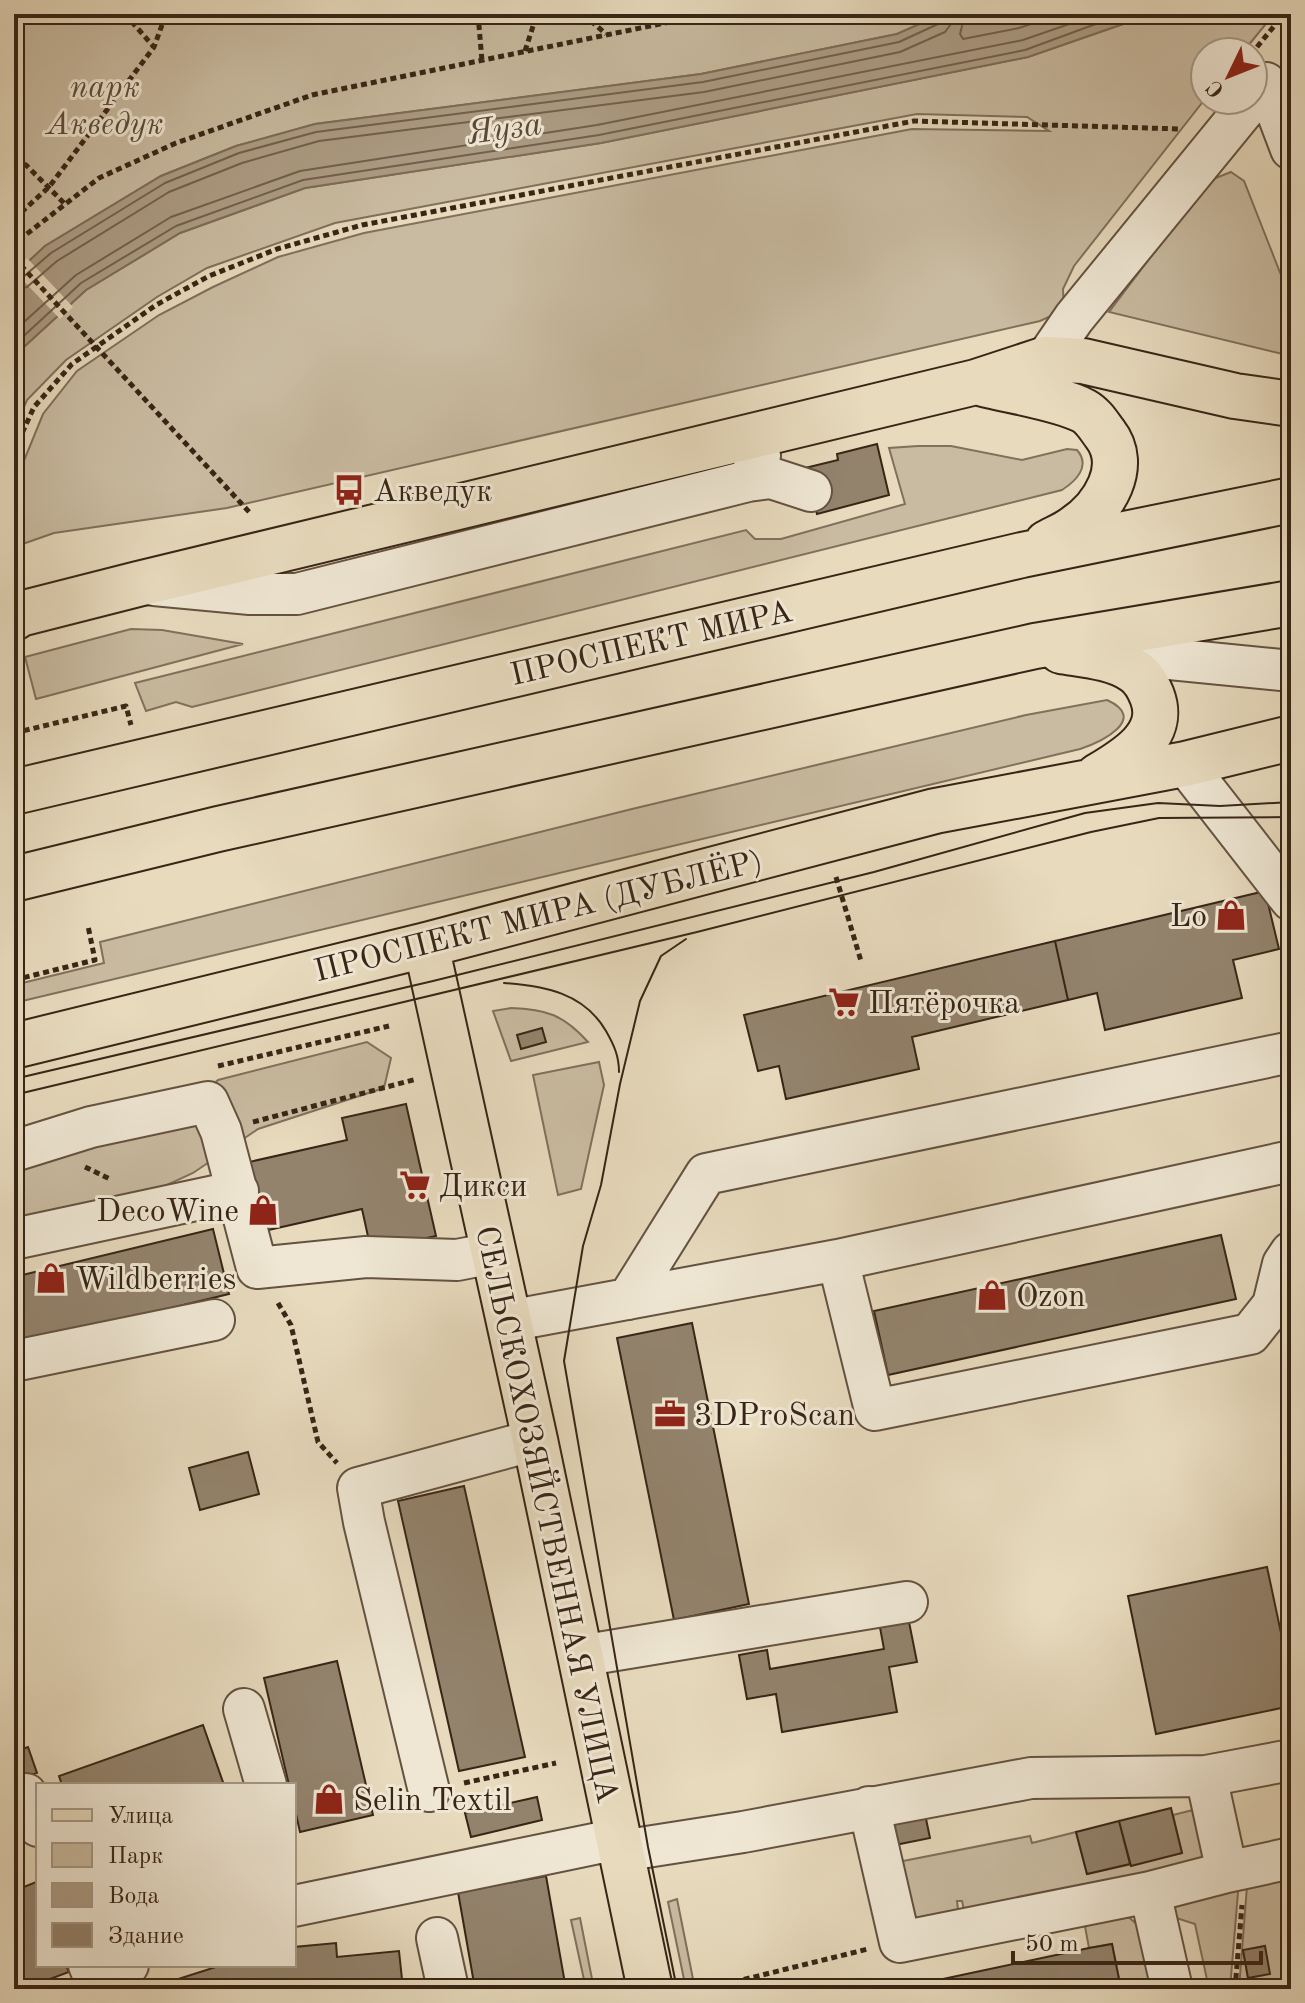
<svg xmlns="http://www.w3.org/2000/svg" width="1305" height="2003" font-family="'Old Standard TT',serif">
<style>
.green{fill:#c9bba1;stroke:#80705c;stroke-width:2;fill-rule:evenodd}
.water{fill:#ac9c84;stroke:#7e6c58;stroke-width:2}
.pier{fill:#e7dabd}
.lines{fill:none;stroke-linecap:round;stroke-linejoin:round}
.shore{stroke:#72604d;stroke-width:2}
.building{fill:#93836d;stroke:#382516;stroke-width:2}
.minor-casing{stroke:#645240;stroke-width:44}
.major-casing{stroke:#382516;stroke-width:48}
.path{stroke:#382516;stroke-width:5;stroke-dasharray:6 4;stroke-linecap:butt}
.minor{stroke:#efe7d4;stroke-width:40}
.major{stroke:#e7dabd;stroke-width:44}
.tram{stroke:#382516;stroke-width:2}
.labels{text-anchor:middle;stroke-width:6;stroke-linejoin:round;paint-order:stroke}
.park-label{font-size:32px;font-style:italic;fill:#5c4a39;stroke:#efe7d4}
.poi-label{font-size:32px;fill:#382516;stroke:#efe7d4;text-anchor:start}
.street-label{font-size:32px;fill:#382516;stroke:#efe7d4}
.water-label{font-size:34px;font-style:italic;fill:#5b4937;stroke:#efe7d4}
</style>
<rect width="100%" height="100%" fill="#e7dabd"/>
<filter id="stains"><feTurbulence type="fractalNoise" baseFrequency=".0025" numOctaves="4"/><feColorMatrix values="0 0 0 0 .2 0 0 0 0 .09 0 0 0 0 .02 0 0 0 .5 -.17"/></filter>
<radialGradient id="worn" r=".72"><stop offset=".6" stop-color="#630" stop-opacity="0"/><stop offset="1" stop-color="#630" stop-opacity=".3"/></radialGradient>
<!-- green -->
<path class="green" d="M14,14H942L897,34L701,74L315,124L236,146L161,176L45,246L14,275Z
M1137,14H1274L1243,52H1205V99L1074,266L1063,289L1064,310L1040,321L227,508L54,533L14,547V485L43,414L77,371L159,315L213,287L278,257L364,233L912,129L1049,131L1027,117L917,114L335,223L207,268L157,297L66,360L27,400L14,430V356L86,290L180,233L305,188L601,143L1028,57L1123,24Z
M1231,172L1244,181L1281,275L1291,272V356L1109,312L1208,181Z
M918,446H951L1022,460L1067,449L1077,450C1091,466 1076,481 1062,490L192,707L176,702L146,711L135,683L746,530L755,539H781L905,504L889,448Z
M131,629L162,630L243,644L36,699L25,657Z
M1107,700C1149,719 1101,742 1080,749L14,1003V985L104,963L100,942L632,809L1026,715Z
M511,1008C546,1009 564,1015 588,1042L511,1061L493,1011Z
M367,1042L391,1058L384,1088L258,1129L193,1173L128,1203L14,1229V1159L171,1122L218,1080Z
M599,1062L604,1085L581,1189L558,1195L533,1075Z
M1201,1808L1205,1860L965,1915L962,1901H957L959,1917L916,1926L893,1863L1030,1836L1032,1843L1076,1832L1087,1874L1182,1853L1173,1815Z
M1291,1877V1989H1239L1247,1886ZM1264,1946L1248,1978L1243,1951Z
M1239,1880L1230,1989H1209L1195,1924L1170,1916L1176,1903Z
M677,1899L695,1989H686L668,1902Z
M1125,1914L1140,1927L1155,1989H1121L1112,1944L1089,1948L1084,1921Z
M580,1918L594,1989H586L571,1920Z"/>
<!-- water -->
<path class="water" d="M942,14H1137L1123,24L1028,57L601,143L305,188L180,233L86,290L14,356V275L45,246L161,176L236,146L315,124L701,74L897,34Z"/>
<!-- pier -->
<path class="pier" d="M27,258L73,307L60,319L14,271Z"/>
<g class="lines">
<!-- shore -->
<path class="shore" d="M965,14L960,34L963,39L1019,28L1061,14
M14,280L22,278L51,253L165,183L239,153L316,132L703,82L899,42L938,24L943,14
M14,290L27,287L57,261L169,192L242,163L319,141L704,92L900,52L945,32L951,24L953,14
M14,331L76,275L171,217L300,171L597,125L1023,40L1098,14
M14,345L81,283L176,226L303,180L599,135L1025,50L1123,14"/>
</g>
<!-- building -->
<path class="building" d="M877,444L889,495L817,514L805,468L838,460L837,454Z
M1265,891L1279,949L1233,960L1242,998L1105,1030L1097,993L1068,1000L1055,941Z
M1055,941L1068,1000L912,1037L919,1069L786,1099L779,1066L758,1071L744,1015Z
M542,1028L546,1042L521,1049L517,1035Z
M406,1104L436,1236L371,1250L362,1209L255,1233L240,1164L347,1140L342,1118Z
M213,1229L229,1294L14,1346V1277Z
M1221,1235L1236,1299L888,1375L874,1311Z
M692,1323L749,1604L674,1620L617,1338Z
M248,1452L259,1494L200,1510L189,1468Z
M464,1486L525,1757L459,1771L398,1501Z
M1267,1567L1291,1680V1706L1156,1734L1128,1596Z
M908,1617L917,1662L889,1667L897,1712L782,1732L776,1694L747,1699L739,1655L767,1650L770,1669L884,1649L879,1622Z
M337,1661L373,1815L300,1832L294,1805V1785H289L264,1678Z
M203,1725L224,1785H62L59,1776Z
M28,1747L37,1773L14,1781V1752Z
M537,1797L542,1820L471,1837L465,1813Z
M1171,1808L1182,1853L1131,1866L1119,1821Z
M925,1814L930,1838L890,1846L885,1822Z
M1119,1821L1130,1864L1087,1874L1076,1832Z
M546,1876L566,1989H475L458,1892Z
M36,1882L38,1889V1965H66L69,1972L23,1989H14V1891Z
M336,1943L337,1957L399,1951L403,1989H147L222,1965H294V1947Z
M1112,1944L1121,1989H896L1089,1948Z
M1265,1946L1270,1974L1248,1978L1243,1950Z"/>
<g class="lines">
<defs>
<path id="minor" d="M1266,83L1291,149
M1046,359L1074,318L1252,100
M748,481L771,478L811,491
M154,585L250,594H297L748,481L760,456L755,434
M1099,652L1291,671
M1185,764L1291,900
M14,1151L91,1127L208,1102L221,1131L257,1268L366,1257L457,1260L493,1253
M14,1239L238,1191
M838,1260L875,1410L1250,1334L1273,1305L1283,1264L1291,1252
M628,1299L706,1174L1291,1052
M508,1321L838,1260L1291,1161
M14,1361L214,1320
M580,1656L907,1602
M244,1709L266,1785
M1206,1776L1291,1760
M429,1791L364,1522L358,1488L535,1440
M14,1799L26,1794L38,1826
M869,1807L900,1942L1150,1892
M621,1851L743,1832L1031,1778L1206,1776L1227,1872L1150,1892L1172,1989
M1227,1872L1291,1858
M294,1906L618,1839
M437,1938L448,1989
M89,1965L94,1977L128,1965"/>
<path id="major" d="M976,382C1005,390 1060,398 1084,411C1093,416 1099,426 1105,434C1130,466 1104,508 1074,528C1066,534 1056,538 1047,543
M14,618L20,614L138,584L976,382L1046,359L1083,361L1235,396L1291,404
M1061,651C1085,655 1114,657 1134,671C1143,677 1148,686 1152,696C1167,735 1127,759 1098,776
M14,792L1022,555L1291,500
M14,879L218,829L1035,646L1291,603
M426,945L535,1440L650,1989
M14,1046L426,945L935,811L1185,764L1291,738"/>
</defs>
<!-- minor casing -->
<use href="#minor" class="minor-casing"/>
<!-- major casing -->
<use href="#major" class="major-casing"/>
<!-- path -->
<path class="path" d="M125,14L154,47
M478,14L482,61
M583,14L606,34
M1257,47L1284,14
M525,51L537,14
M14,162L26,165L64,203
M14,219L49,187L154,47L166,14
M19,240L99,178L176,143L312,95L709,14
M14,258L251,514
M14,451L34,407L72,364L156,305L209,276L277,249L362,225L914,121L1181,129
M14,733L126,706L131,725
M836,877L861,961
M14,980L95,960L88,926
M218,1066L389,1026
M253,1122L417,1079
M85,1167L112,1180
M278,1303L291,1325L318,1442L337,1463
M464,1783L556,1763
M705,1989L868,1949
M1235,1989L1242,1905"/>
<!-- minor -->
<use href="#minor" class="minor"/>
<!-- major -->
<use href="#major" class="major"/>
<!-- tram -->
<path class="tram" d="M504,983C545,986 584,993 606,1031C614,1045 619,1056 619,1072
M14,1079L433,981L874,872L1085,813L1158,803L1220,806L1291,802
M14,1095L697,932L1091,832L1159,818L1291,817
M677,1989L648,1847L564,1361L583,1246L601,1185L620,1084L640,1001L661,956L686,939"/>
</g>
<!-- icons -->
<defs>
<symbol id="bus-bare" viewBox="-9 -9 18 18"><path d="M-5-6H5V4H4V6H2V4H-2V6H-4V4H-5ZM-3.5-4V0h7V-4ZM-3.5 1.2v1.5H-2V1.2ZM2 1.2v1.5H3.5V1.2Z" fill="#8f2418" stroke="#efe7d4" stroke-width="2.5" paint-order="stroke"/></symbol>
<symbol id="shop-bare" viewBox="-9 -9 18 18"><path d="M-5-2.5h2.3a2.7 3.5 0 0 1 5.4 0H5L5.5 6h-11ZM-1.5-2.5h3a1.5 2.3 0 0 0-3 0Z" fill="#8f2418" stroke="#efe7d4" stroke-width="2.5" paint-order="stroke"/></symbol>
<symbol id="supermarket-bare" viewBox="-9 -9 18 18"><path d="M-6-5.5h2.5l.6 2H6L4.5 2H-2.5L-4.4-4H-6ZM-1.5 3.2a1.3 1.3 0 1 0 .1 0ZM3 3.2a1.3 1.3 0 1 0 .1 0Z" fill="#8f2418" stroke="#efe7d4" stroke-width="2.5" paint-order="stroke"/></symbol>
<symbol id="office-bare" viewBox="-9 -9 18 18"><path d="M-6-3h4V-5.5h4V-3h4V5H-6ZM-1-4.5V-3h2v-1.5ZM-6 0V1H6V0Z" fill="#8f2418" stroke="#efe7d4" stroke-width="2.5" paint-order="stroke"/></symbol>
</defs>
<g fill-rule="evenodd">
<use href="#bus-bare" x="327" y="468" width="44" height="44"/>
<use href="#shop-bare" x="1209" y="893" width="44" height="44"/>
<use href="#supermarket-bare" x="822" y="980" width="44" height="44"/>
<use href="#supermarket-bare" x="393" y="1163" width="44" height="44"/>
<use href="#shop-bare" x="241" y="1188" width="44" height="44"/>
<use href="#shop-bare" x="29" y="1256" width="44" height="44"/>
<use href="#shop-bare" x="970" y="1273" width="44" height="44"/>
<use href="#office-bare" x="648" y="1392" width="44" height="44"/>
<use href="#shop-bare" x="307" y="1777" width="44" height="44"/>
</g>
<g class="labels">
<!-- park labels -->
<g class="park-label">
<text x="105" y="97">парк<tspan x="105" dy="37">Акведук</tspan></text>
</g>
<!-- poi labels -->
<g class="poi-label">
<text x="373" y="501">Акведук</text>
<text x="1207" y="926" text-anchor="end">Lo</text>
<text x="868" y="1013">Пятёрочка</text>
<text x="439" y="1196">Дикси</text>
<text x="239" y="1221" text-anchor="end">DecoWine</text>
<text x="75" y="1289">Wildberries</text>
<text x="1016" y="1306">Ozon</text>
<text x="694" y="1425">3DProScan</text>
<text x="353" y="1810">Selin Textil</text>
</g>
<!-- street labels -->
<g class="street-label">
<text transform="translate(651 642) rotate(-13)" y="11">ПРОСПЕКТ МИРА</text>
<text transform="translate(538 915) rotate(-14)" y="11">ПРОСПЕКТ МИРА (ДУБЛЁР)</text>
<text transform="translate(548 1514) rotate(78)" y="11">СЕЛЬСКОХОЗЯЙСТВЕННАЯ УЛИЦА</text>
</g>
<!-- water labels -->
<g class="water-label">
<text transform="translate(504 127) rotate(-8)" y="12">Яуза</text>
</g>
</g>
<!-- margin -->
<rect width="1305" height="2003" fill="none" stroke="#e7dabd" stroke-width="48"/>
<rect x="16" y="16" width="1273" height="1971" fill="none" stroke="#382516" stroke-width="4"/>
<rect x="24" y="24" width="1257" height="1955" fill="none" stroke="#382516" stroke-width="2"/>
<!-- legend -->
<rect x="36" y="1783" width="260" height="184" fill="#efe7d4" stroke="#a69988" stroke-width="2"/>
<rect x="52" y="1809" width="40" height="12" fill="#e7dabd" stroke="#a69988" stroke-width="2"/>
<text x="108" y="1823" font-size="24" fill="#382516">Улица</text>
<rect x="52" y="1843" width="40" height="24" fill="#c9bba1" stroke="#a69988" stroke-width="2"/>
<text x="108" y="1863" font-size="24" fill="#382516">Парк</text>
<rect x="52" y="1883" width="40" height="24" fill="#ac9c84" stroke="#a69988" stroke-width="2"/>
<text x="108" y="1903" font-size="24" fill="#382516">Вода</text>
<rect x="52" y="1923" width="40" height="24" fill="#93836d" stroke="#a69988" stroke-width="2"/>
<text x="108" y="1943" font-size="24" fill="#382516">Здание</text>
<!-- north arrow -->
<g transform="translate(1229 76) rotate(227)"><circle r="38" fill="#efe7d4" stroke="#a69988" stroke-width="2"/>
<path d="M0-6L14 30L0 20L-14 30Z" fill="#8f2418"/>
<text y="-12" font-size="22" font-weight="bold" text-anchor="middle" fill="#382516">С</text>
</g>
<!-- scale -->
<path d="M1013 1951v12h248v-12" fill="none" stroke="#382516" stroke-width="4"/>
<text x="1025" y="1951" font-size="24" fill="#382516" stroke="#efe7d4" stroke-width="6" paint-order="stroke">50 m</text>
<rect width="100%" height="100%" filter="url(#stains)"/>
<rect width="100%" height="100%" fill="url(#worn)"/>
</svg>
